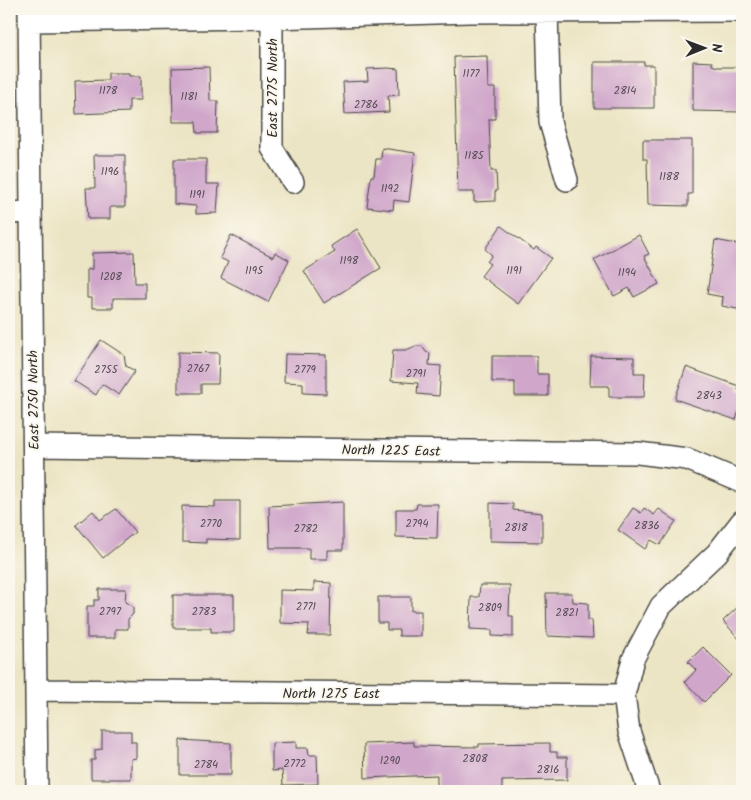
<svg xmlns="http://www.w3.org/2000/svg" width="751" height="800" font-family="Kalam,sans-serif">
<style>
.building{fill:#d0a7cb}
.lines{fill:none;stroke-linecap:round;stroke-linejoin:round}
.minor-casing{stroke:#484742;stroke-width:24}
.minor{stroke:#fff;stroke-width:21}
.labels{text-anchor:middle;stroke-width:4;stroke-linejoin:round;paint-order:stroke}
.number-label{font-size:11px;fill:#544a53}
.street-label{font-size:14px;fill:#2b2b2b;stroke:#fbf7ec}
</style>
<rect width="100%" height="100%" fill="#fbf7ec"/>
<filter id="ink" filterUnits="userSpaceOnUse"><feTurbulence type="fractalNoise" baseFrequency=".02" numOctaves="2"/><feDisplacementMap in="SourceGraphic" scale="10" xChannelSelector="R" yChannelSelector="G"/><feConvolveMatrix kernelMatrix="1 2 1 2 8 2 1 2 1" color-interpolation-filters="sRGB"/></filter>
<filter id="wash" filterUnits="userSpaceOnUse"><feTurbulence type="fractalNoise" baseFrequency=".0096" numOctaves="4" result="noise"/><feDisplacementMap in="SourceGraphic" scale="20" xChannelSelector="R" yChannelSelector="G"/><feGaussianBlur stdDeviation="1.12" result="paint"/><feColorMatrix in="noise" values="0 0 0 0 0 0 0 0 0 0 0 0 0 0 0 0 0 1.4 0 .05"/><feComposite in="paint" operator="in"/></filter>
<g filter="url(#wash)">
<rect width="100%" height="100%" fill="#ece5c5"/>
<g id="blocks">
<!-- building -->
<path class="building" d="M487,56L488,88H495V119H489L491,171H496L497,191H495V201L474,202V192H458L454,57Z
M693,61L712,62V65L718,67H742V112L693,111Z
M594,62H644V65H654V108H594Z
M209,67L210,101H218L217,133H197L196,122H173L172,68Z
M388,68L398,69L399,95L388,96L389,112L345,114L343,82L368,81L367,69Z
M108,73H129V76H141V100H129V112L76,114L75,81L108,80Z
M643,140H692V194H688V206L648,205L647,159H643Z
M382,148L415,153L409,202L394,200L393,210L367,207L371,176H374L376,159H381Z
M94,155H125V207H110V219H88L86,188H95Z
M174,159H206V184H219L217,213L196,214V206L174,204Z
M501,226L534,250L536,247L551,258L518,304L481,276L490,264L487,262L492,255L485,249Z
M357,229L381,268L324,303L304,271L335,252L331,246Z
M231,235L273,257L275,252L289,260L268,302L221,278L228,262L220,258Z
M639,235L649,254L644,256L659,284L634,297L629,288L614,296L594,260Z
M715,240L742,245V310L722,306L723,297L707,294Z
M134,252L135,283H145V298H113V308H92V298H87V270L92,269V253Z
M101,340L124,355L126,366L135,371L119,395L102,384L96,395L74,381Z
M416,346H422L426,352L430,353L429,365L441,366L439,396L417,394L418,383L391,381L393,350H406Z
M178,352L219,353L218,384H201V393H178Z
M285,354L326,355V394L303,393V383L284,382Z
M492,356H537V374H548V396H515V382H492Z
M591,356L634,357V373H645L644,397H609V386H590Z
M686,367L739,386L738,390L742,391V401L736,420L675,399Z
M215,501H240V540L206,539V543L182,542V506L215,507Z
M343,502V550H327V559H309V548H270L269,506Z
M490,503L513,504V510L542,513V542L490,541Z
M417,504H438L437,538L396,537V509H416Z
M633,508L641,513L644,508L654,515L659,509L676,521L660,545L651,540L645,549L618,530Z
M116,509L135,532L103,558L76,525L93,511L100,520Z
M314,582L331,583L330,635H308L309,624L280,623V590L314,591Z
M480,585H510L509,616H513V637L492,636V630L470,629L471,597H479Z
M99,589H126L125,602L133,607V614L128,619V629H115V638H87V606H94V600H99Z
M546,593H572L573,602L588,603V620H592L593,638L547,636Z
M173,595H234V632H211V628H173Z
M378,597H411V611H421V636H399V630H387V623H378Z
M742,603V642L723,621Z
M703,647L731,675L704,702L685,682L696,670L688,662Z
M102,731H131V742H136V758L131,759V779H91V760H95V750L102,749Z
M180,740L231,743V775H180Z
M296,742V748H308L309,755H317L318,784L283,785L282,770L272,771V743Z
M414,742V746L479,747V744L550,743V752H557V757H567V780L502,781V791H472V788L437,787V775L365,778L364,744Z"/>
</g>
</g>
<g filter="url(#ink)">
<use href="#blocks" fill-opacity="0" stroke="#484742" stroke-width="1"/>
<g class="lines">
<defs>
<path id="minor" d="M29,9L37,791
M547,11L550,122L567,180
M272,18V148L293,182
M29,21L272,18L469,12L742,11
M9,213L30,212
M34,446L638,453L687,459L742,482
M37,690L624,695
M649,791L629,731L624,695L633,659L661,606L717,553L742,521"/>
</defs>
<!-- minor casing -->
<use href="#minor" class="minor-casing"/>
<!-- minor -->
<use href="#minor" class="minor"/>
</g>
</g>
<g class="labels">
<!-- number labels -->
<g class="number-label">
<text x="471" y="77">1177</text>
<text x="108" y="94">1178</text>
<text x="625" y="94">2814</text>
<text x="189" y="100">1181</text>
<text x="366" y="108">2786</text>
<text x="474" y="159">1185</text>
<text x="110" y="175">1196</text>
<text x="669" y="180">1188</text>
<text x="390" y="192">1192</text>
<text x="197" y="198">1191</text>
<text x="349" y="264">1198</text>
<text x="254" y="274">1195</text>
<text x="514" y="274">1191</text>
<text x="627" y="276">1194</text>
<text x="111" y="280">1208</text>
<text x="198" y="372">2767</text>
<text x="106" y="373">2755</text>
<text x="305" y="373">2779</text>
<text x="416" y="377">2791</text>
<text x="709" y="399">2843</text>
<text x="211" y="527">2770</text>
<text x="417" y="527">2794</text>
<text x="647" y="529">2836</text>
<text x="516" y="531">2818</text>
<text x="306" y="532">2782</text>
<text x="306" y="610">2771</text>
<text x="490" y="611">2809</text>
<text x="110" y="615">2797</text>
<text x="204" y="615">2783</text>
<text x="567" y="616">2821</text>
<text x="475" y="762">2808</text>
<text x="390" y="764">1290</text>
<text x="295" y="767">2772</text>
<text x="206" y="768">2784</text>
<text x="548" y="773">2816</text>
</g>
<!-- street labels -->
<g class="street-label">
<text transform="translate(272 88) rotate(-90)" y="5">East 2775 North</text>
<text transform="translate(33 400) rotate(-91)" y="5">East 2750 North</text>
<text transform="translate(391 450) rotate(1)" y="5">North 1225 East</text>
<text x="331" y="698">North 1275 East</text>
</g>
</g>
<!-- margin -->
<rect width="751" height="800" fill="none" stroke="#fbf7ec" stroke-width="30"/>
<!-- north arrow -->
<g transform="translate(704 48) rotate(89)" stroke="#fbf7ec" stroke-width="4" paint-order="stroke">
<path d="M0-4L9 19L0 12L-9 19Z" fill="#2b2b2b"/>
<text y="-8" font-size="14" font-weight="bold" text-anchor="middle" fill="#2b2b2b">N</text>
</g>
</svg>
